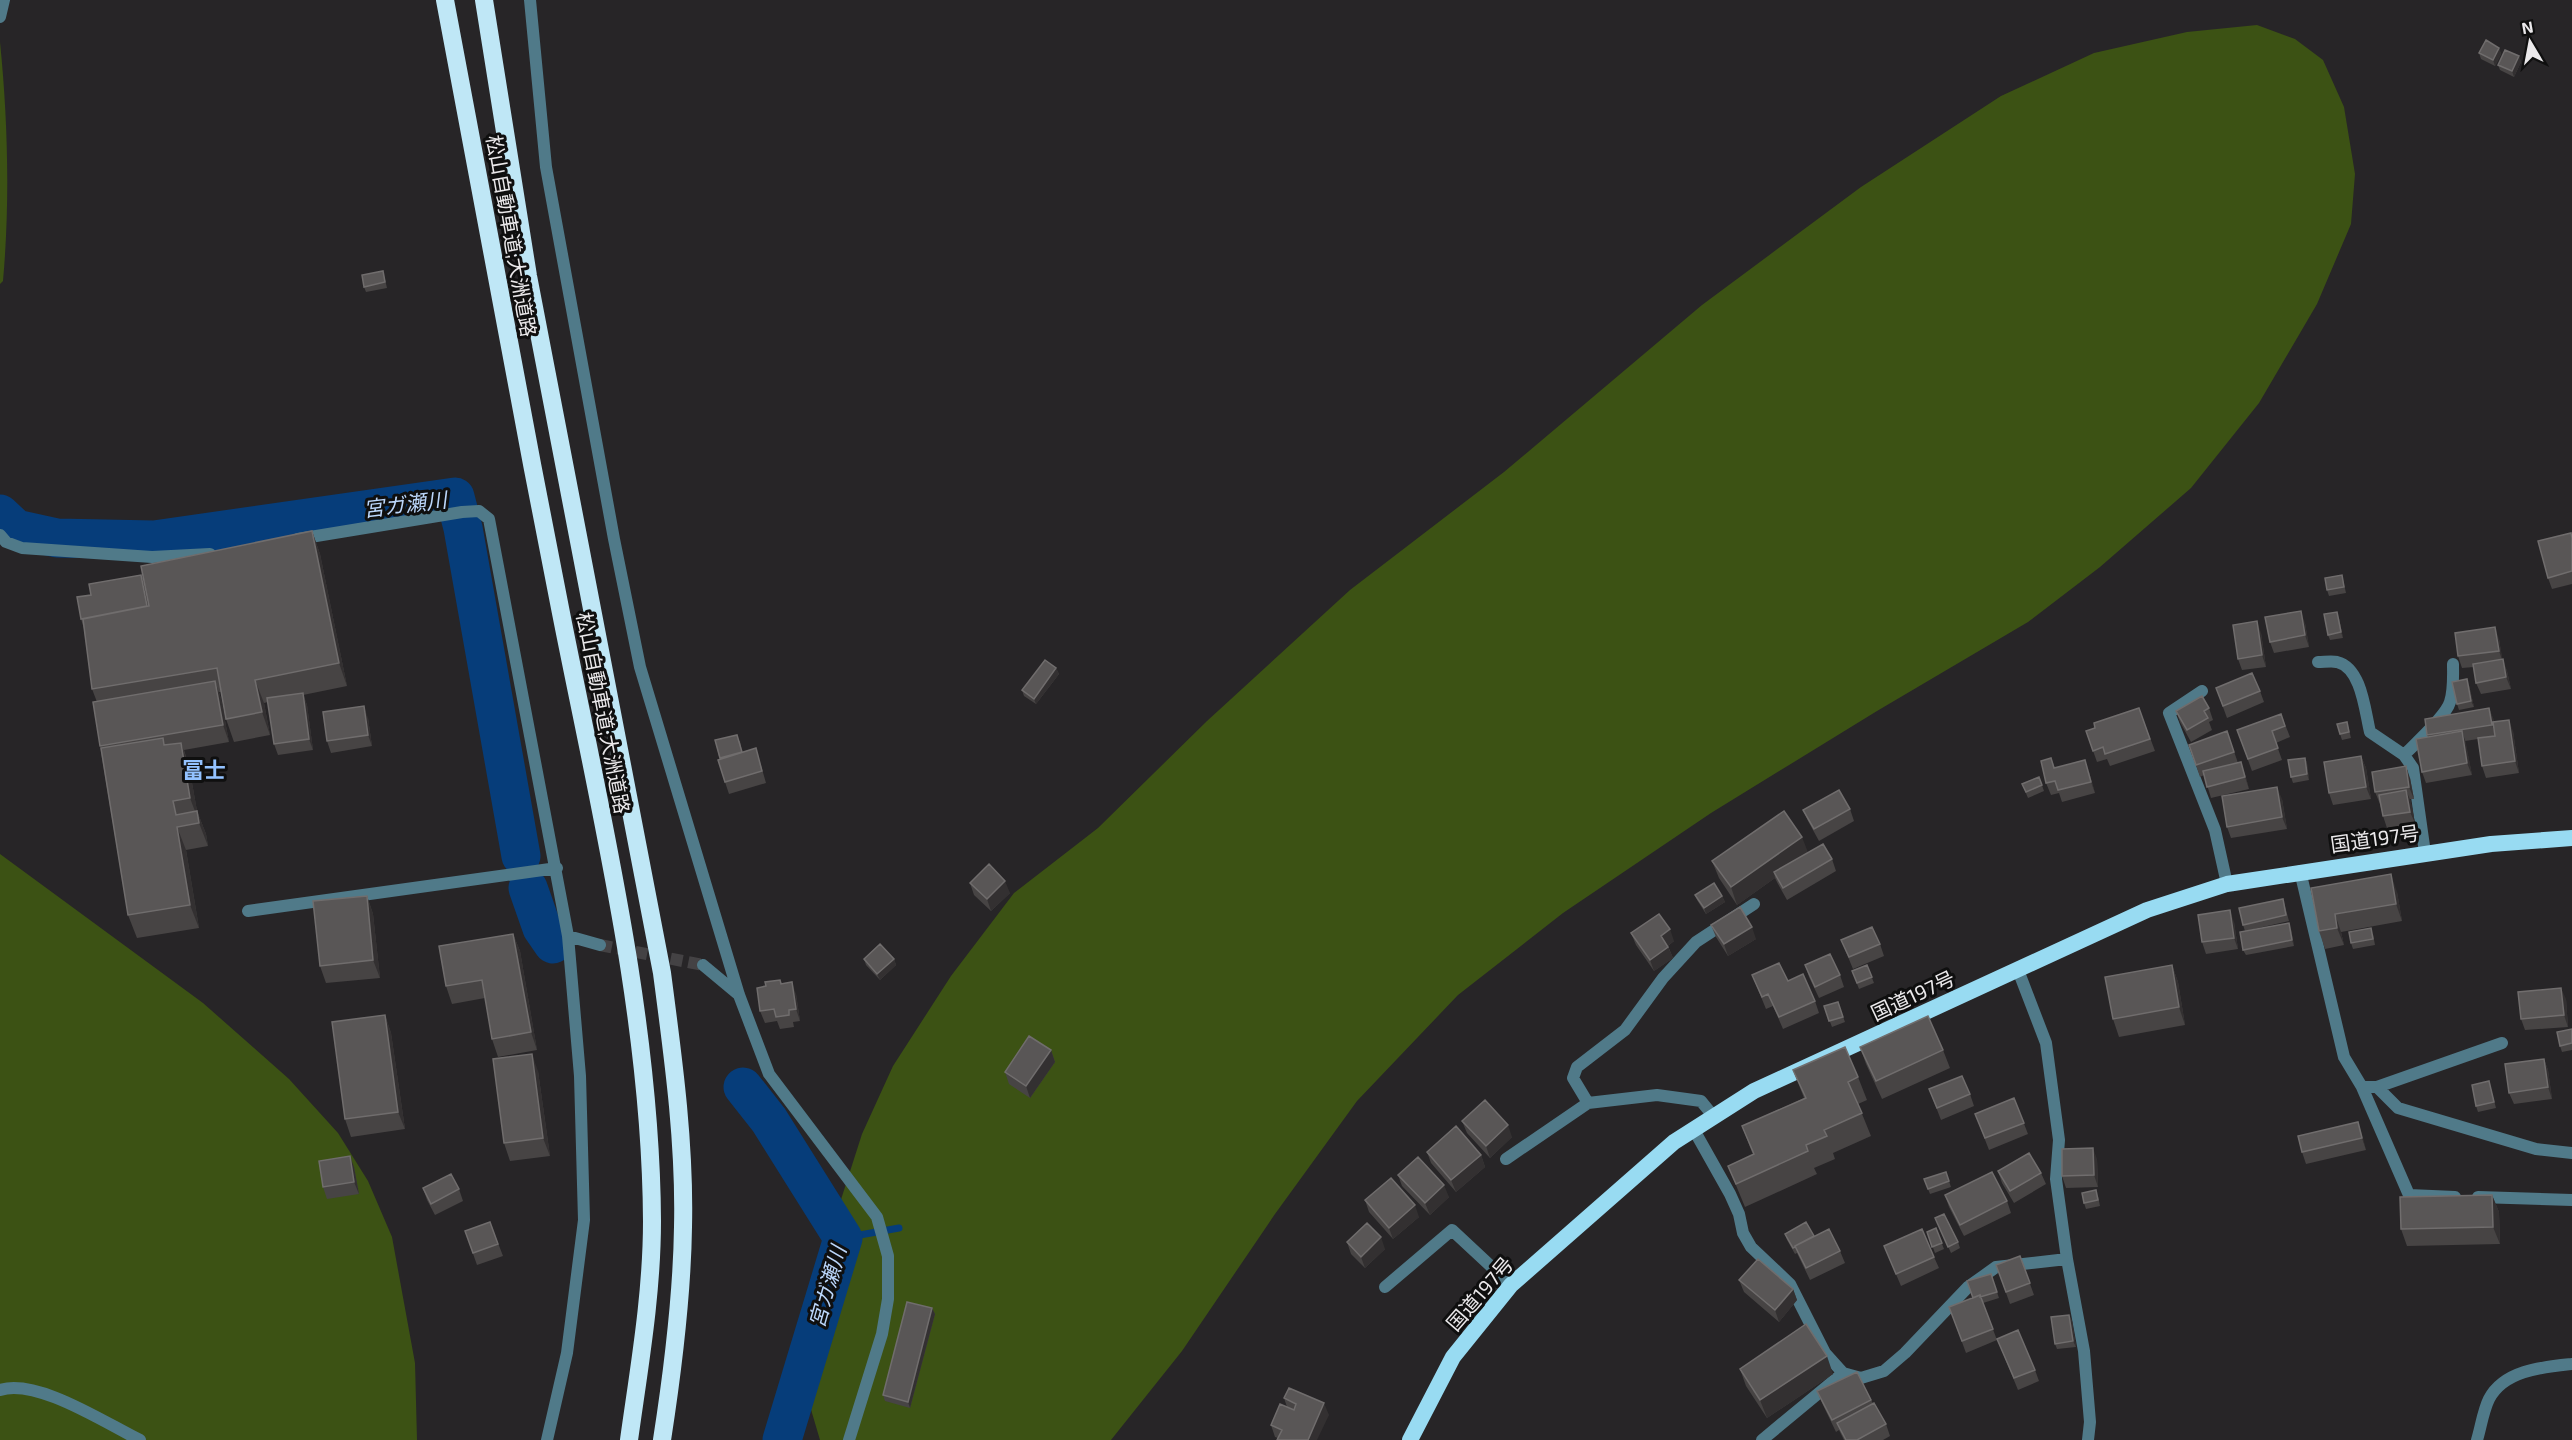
<svg xmlns="http://www.w3.org/2000/svg" width="2572" height="1440" font-family="'Exo 2','Noto Sans JP',sans-serif">
<style>
.green{fill:#3c5214}
.lines{fill:none;stroke-linecap:round;stroke-linejoin:round}
.stream{stroke:#063d7a;stroke-width:7}
.river{stroke:#063d7a;stroke-width:39}
.minor-tunnel{stroke:#444244;stroke-width:12;stroke-dasharray:12 6;stroke-linecap:butt}
.minor{stroke:#507a89;stroke-width:12}
.trunk{stroke:#98dbf2;stroke-width:16}
.motorway{stroke:#bfe7f6;stroke-width:18}
.wall{fill:#474444}
.shaded-wall{fill:#333031}
.building{fill:#595656;stroke:#706d6d;stroke-width:1.5}
.labels{text-anchor:middle;stroke-width:6;stroke-linejoin:round;paint-order:stroke}
.street-label{font-size:20px;fill:#ebe9eb;stroke:#0f0f0f}
.water-label{font-size:21px;font-style:italic;fill:#bbd6fa;stroke:#0f0f0f}
.quarter-label{font-size:22px;font-weight:bold;fill:#93c2ff;stroke:#0f0f0f}
</style>
<rect width="100%" height="100%" fill="#272527"/>
<!-- green -->
<path class="green" d="M2257,25L2295,39L2323,60L2344,107L2355,174L2351,224L2317,304L2259,403L2191,488L2100,567L2028,622L1877,711L1711,813L1563,913L1458,995L1357,1101L1275,1214L1182,1351L1111,1440H820L807,1396V1358L811,1319L823,1281L837,1212L862,1134L893,1066L951,976L1014,893L1098,828L1207,721L1350,590L1504,472L1702,305L1861,187L2001,96L2094,53L2187,32Z
M0,42C8,121 10,202 3,281L0,284Z
M0,854L203,1003L289,1079L338,1133L368,1181L392,1237L415,1363L417,1440H0Z"/>
<g class="lines">
<!-- stream -->
<path class="stream" d="M843,1238L899,1228"/>
<!-- river -->
<path class="river" d="M0,514L16,529L57,538L154,540L455,497L463,528L521,856
M528,888L542,928L553,944
M743,1087L769,1120L843,1238L782,1440"/>
<!-- minor-tunnel -->
<path class="minor-tunnel" d="M600,945L703,965"/>
<!-- minor -->
<path class="minor" d="M530,0L546,167L614,539L640,667L739,995L769,1074L877,1217L888,1256V1299L882,1334L849,1440
M0,17L4,0
M0,535L6,542L22,548L152,557L210,554
M298,539L462,512L479,511L489,519L568,936L580,1076L584,1220L567,1353L547,1440
M2318,662C2324,662 2332,661 2337,662C2362,668 2365,712 2370,732L2404,755L2413,768L2425,853
M2202,691L2169,713L2215,830L2227,884
M2404,755C2415,744 2446,716 2450,702C2454,690 2453,676 2453,664
M2300,871L2344,1057L2362,1087H2377L2502,1043
M248,911L557,868
M568,936L600,945
M703,965L739,995
M2018,970L2046,1043L2059,1140L2056,1179L2067,1259L2084,1351L2090,1422L2088,1440
M2362,1087L2409,1195L2455,1197
M2377,1087L2398,1108L2536,1149L2572,1153
M1714,1117L1701,1101L1657,1095L1588,1103L1573,1078L1577,1067L1625,1030L1663,978L1696,942L1754,904
M1694,1130L1730,1194L1739,1214L1743,1233L1751,1247L1790,1284L1825,1353L1843,1373L1861,1378L1884,1371L1905,1353L1968,1287L1996,1267L2067,1259
M1506,1159L1588,1103
M2478,1197L2572,1200
M1385,1287L1452,1230L1511,1285
M0,1390C37,1378 105,1423 140,1440
M1762,1440L1843,1373
M2477,1440C2481,1427 2483,1411 2489,1399C2504,1370 2543,1367 2572,1364"/>
<!-- trunk -->
<path class="trunk" d="M1410,1440L1453,1357L1511,1285L1674,1142L1754,1091L2147,910L2227,884L2491,844L2572,838"/>
<!-- motorway -->
<path class="motorway" d="M445,0C482,205 521,409 561,613C600,811 651,1019 652,1221C652,1295 639,1368 629,1440
M484,0L528,276L662,973C673,1057 685,1142 683,1227C682,1299 673,1369 662,1440"/>
</g>
<!-- wall -->
<path class="wall" d="M2499,48L2501,54L2495,66L2481,59L2479,53Z
M2519,56L2521,62L2514,77L2500,70L2498,65Z
M383,271L387,288L366,292L364,287Z
M312,531L320,554L347,686L303,695L307,705L313,750L278,755L274,744L268,702L264,703L270,735L234,742L226,719L221,692H219L221,699L229,742L184,750L189,766L197,811L206,834L208,846L186,850L199,928L137,938L128,915L100,746L97,702L92,689L84,629L81,619L91,595L141,575L144,582Z
M2572,536V584L2552,589L2548,578Z
M2342,575L2346,593L2329,596L2327,590Z
M2339,618L2343,638L2330,640L2328,635Z
M2305,623L2309,647L2274,653L2270,642Z
M2261,633L2266,667L2242,670L2238,659Z
M2499,639L2502,659L2507,671L2511,689L2481,694L2476,683L2474,667L2462,668L2458,656Z
M1056,668L1059,674L1036,704L1024,696L1022,690Z
M2469,685L2474,707L2459,710L2457,704Z
M2216,688L2260,691L2264,702L2227,718Z
M2139,708L2155,751L2110,766L2107,759L2097,762L2086,731L2095,728Z
M2209,708L2213,720L2209,722L2212,730L2191,742L2180,722L2176,711Z
M2489,708L2494,722L2513,731L2519,773L2486,778L2482,766L2478,739L2465,741L2472,775L2426,783L2422,772L2428,737L2427,735Z
M2281,714L2290,737L2276,743L2282,760L2252,771L2237,730Z
M368,718L372,746L331,753L327,741Z
M2347,722L2351,738L2342,740L2340,734Z
M2227,731L2238,763L2245,774L2249,789L2211,798L2204,775L2200,777L2189,745Z
M715,740L740,741L742,752L756,748L766,783L729,794L725,782Z
M2361,756L2366,768L2371,799L2333,805L2329,793Z
M2051,758L2055,768L2089,772L2095,793L2062,802L2059,793L2051,795L2046,783Z
M2305,758L2307,763L2309,780L2293,783L2291,777Z
M2039,777L2044,791L2028,798L2022,784Z
M2410,778L2414,799H2410L2415,823L2387,828L2383,816L2380,804L2375,792Z
M2282,799L2287,829L2231,838L2227,827Z
M1850,809L1854,821L1819,841L1808,821L1803,810Z
M1808,852L1832,859L1836,871L1787,900L1778,884L1775,878L1737,905L1719,878L1712,861Z
M970,883L1010,893L991,911L974,895Z
M2311,888L2397,892L2402,921L2341,932L2344,945L2325,949L2319,931Z
M1695,895L1722,896L1725,902L1706,914L1697,900Z
M367,896L373,914L380,978L326,983L320,966Z
M2283,899L2289,921L2245,931L2243,925Z
M2234,922L2238,949L2206,954L2202,942Z
M1711,925L1756,939L1728,956L1716,937Z
M2291,929L2294,946L2246,955L2243,950Z
M1631,933L1674,941L1668,946L1673,958L1654,971L1636,945Z
M513,934L520,951L537,1050L498,1057L492,1039L485,998L452,1004L446,986Z
M2373,934L2375,945L2353,949L2351,943Z
M1841,940L1880,944L1884,956L1853,969Z
M864,959H894L896,965L880,980L866,965Z
M1805,965L1840,975L1844,987L1819,998L1809,977Z
M1867,965L1874,983L1859,989L1852,971Z
M2172,965L2178,982L2185,1025L2119,1037L2113,1019Z
M1752,975L1788,981L1815,1001L1819,1013L1783,1029L1773,1006L1766,1009Z
M780,980L782,984L796,994L800,1021L793,1022L794,1027L780,1029L777,1021L765,1023L760,1011L766,986Z
M2566,999L2568,1027L2525,1030L2521,1019Z
M1838,1002L1845,1022L1832,1027L1824,1006Z
M385,1015L391,1033L405,1129L351,1137L345,1119Z
M2572,1029V1050L2562,1052L2560,1046Z
M1860,1047L1943,1050L1950,1068L1882,1099L1866,1064Z
M1051,1050L1055,1062L1030,1098L1009,1084L1005,1072Z
M2544,1059L2548,1070L2552,1099L2514,1104L2509,1093Z
M1793,1070L1858,1077L1867,1100L1858,1104L1871,1136L1833,1153L1835,1159L1814,1168L1817,1174L1745,1207L1728,1166L1753,1155L1742,1126L1804,1098Z
M538,1071L550,1156L510,1161L504,1143Z
M2489,1081L2496,1108L2478,1112L2476,1106Z
M1929,1089L1970,1094L1974,1106L1941,1120Z
M2014,1098L2028,1134L1989,1150L1975,1114Z
M1462,1121L1512,1137L1490,1158L1467,1133Z
M2358,1122L2366,1150L2306,1164L2302,1152Z
M1427,1152L1481,1155L1485,1167L1456,1192L1431,1163Z
M2097,1159L2098,1187L2066,1188L2062,1176Z
M354,1167L359,1194L327,1199L323,1187Z
M1998,1171L2041,1173L2046,1184L2014,1203L2002,1183Z
M1946,1172L1951,1187L1930,1194L1924,1179Z
M1398,1175L1449,1197L1430,1215L1402,1186Z
M423,1188L459,1189L463,1201L435,1215L427,1200Z
M1945,1195L2007,1201L2011,1213L1964,1236L1949,1207Z
M2492,1195L2499,1212L2500,1244L2407,1246L2401,1229Z
M2098,1196L2100,1206L2086,1209L2084,1203Z
M1365,1200L1419,1217L1393,1239L1369,1212Z
M1935,1218L1958,1242L1960,1248L1951,1253Z
M490,1222L503,1256L477,1265L465,1231Z
M1936,1228L1944,1249L1935,1253L1927,1232Z
M1785,1234L1814,1236L1840,1251L1845,1263L1810,1280L1797,1253L1795,1254L1787,1240Z
M1347,1242L1385,1249L1365,1268L1351,1254Z
M1884,1246L1934,1257L1939,1268L1901,1286Z
M2020,1256L2034,1295L2010,1304L1996,1265Z
M1991,1274L1999,1298L1983,1303L1997,1340L1966,1353L1949,1307L1973,1298Z
M1739,1280L1793,1289L1797,1300L1779,1322L1744,1292Z
M932,1308L935,1314L910,1408L885,1401L883,1395Z
M2069,1315L2072,1321L2076,1347L2057,1349L2055,1344Z
M1997,1339L2035,1370L2039,1381L2018,1390Z
M1740,1369L1833,1374L1767,1418L1746,1386Z
M1817,1391L1871,1400L1886,1424L1890,1436L1883,1440H1844L1839,1430L1836,1432L1822,1403Z
M1284,1398L1329,1415L1278,1438L1275,1437L1271,1425L1287,1407Z"/>
<!-- shaded-wall -->
<path class="shaded-wall" d="M2499,48L2501,54L2495,66L2493,60Z
M2519,56L2521,62L2514,77L2512,71Z
M312,531L320,554L347,686L339,663Z
M141,575L148,592L154,625L147,608Z
M2301,611L2305,623L2309,647L2305,635Z
M2337,612L2339,618L2343,638L2341,632Z
M2257,621L2261,633L2266,667L2262,655Z
M2495,627L2499,639L2503,662L2499,651Z
M2503,659L2507,671L2511,689L2506,677Z
M1056,668L1059,674L1036,704L1034,699Z
M2467,679L2469,685L2474,707L2471,701Z
M255,680L264,703L270,735L262,712Z
M215,681L221,699L229,742L223,725Z
M303,693L307,705L313,750L309,739Z
M364,706L368,718L372,746L368,735Z
M2489,708L2494,720L2496,736L2492,725Z
M2509,720L2513,731L2519,773L2515,761Z
M2462,731L2466,743L2472,775L2467,763Z
M181,743L189,766L199,822L190,798Z
M2361,756L2366,768L2371,799L2366,787Z
M2305,758L2307,763L2309,780L2307,774Z
M2085,760L2089,772L2095,793L2091,782Z
M2241,762L2245,774L2249,789L2245,777Z
M2406,766L2410,778L2414,799L2409,787Z
M2277,787L2282,799L2287,829L2282,817Z
M2406,790L2411,802L2415,823L2410,812Z
M197,811L206,834L208,846L199,823Z
M177,827L186,850L199,928L190,905Z
M1802,837L1809,855L1774,872L1775,878L1737,905L1731,887Z
M2391,874L2397,892L2402,921L2396,904Z
M1005,881L1010,893L991,911L987,899Z
M367,896L373,914L380,978L373,960Z
M1722,896L1725,902L1706,914L1704,908Z
M2230,910L2234,922L2238,949L2234,938Z
M2335,914L2341,932L2344,945L2337,928Z
M2289,923L2291,929L2294,946L2292,940Z
M1752,927L1756,939L1728,956L1724,944Z
M1670,929L1674,941L1665,948L1661,936Z
M513,934L520,951L537,1050L531,1032Z
M1668,947L1673,958L1654,971L1650,960Z
M894,959L896,965L880,980L877,974Z
M2172,965L2178,982L2185,1025L2179,1007Z
M792,982L796,994L800,1021L796,1009Z
M2561,988L2566,999L2568,1027L2564,1015Z
M385,1015L391,1033L405,1129L398,1112Z
M1051,1050L1055,1062L1030,1098L1026,1086Z
M532,1054L538,1071L550,1156L543,1138Z
M2544,1059L2548,1070L2552,1099L2548,1087Z
M2358,1122L2362,1134L2366,1150L2362,1138Z
M1508,1125L1512,1137L1490,1158L1486,1146Z
M2093,1148L2097,1159L2098,1187L2094,1175Z
M1481,1155L1485,1167L1456,1192L1451,1180Z
M350,1156L354,1167L359,1194L354,1182Z
M1444,1185L1449,1197L1430,1215L1425,1203Z
M2492,1195L2499,1212L2500,1244L2493,1227Z
M1415,1205L1419,1217L1393,1239L1389,1228Z
M1381,1237L1385,1249L1365,1268L1361,1257Z
M1793,1289L1797,1300L1779,1322L1775,1310Z
M932,1308L935,1314L910,1408L908,1402Z
M2069,1315L2072,1321L2076,1347L2073,1341Z
M1827,1356L1833,1374L1767,1418L1760,1400Z
M1324,1403L1329,1415L1317,1440H1308Z"/>
<!-- building -->
<path class="building" d="M2486,40L2499,48L2493,60L2479,53Z
M2505,50L2519,56L2512,71L2498,65Z
M383,271L385,282L364,287L362,275Z
M312,531L339,663L255,680L262,712L226,719L217,668L92,689L83,619L149,606L141,566Z
M2571,533L2572,538V571L2548,578L2538,541Z
M141,575L147,606L81,619L77,597L91,595L89,584Z
M2342,575L2344,587L2327,590L2325,578Z
M2301,611L2305,635L2270,642L2265,617Z
M2337,612L2341,632L2328,635L2324,614Z
M2257,621L2262,655L2238,659L2233,625Z
M2495,627L2499,651L2458,656L2455,633Z
M2503,659L2506,677L2476,683L2473,664Z
M1045,660L1056,668L1034,699L1022,690Z
M2252,673L2260,691L2223,706L2216,688Z
M2467,679L2471,701L2457,704L2452,682Z
M215,681L223,725L100,746L93,702Z
M303,693L309,739L274,744L267,698Z
M2202,696L2209,708L2204,711L2208,718L2187,730L2176,711Z
M364,706L368,735L327,741L323,712Z
M2139,708L2150,739L2105,754L2103,747L2093,751L2086,731L2095,728L2094,723Z
M2489,708L2492,725L2427,735L2425,719Z
M2281,714L2285,726L2272,731L2278,748L2248,759L2237,730Z
M2509,720L2515,761L2482,766L2478,738L2495,736L2493,722Z
M2347,722L2349,732L2340,734L2337,724Z
M2227,731L2234,752L2196,765L2189,745Z
M2462,731L2467,763L2422,772L2416,739Z
M737,735L742,752L720,758L715,740Z
M163,738L164,745L181,743L190,798L173,801L176,815L197,811L199,823L177,827L190,905L128,915L101,748Z
M756,748L762,771L725,782L718,760Z
M2361,756L2366,787L2329,793L2324,762Z
M2051,758L2054,768L2085,760L2091,782L2058,790L2055,781L2046,783L2041,761Z
M2305,758L2307,774L2291,777L2288,760Z
M2241,762L2245,777L2207,787L2203,771Z
M2406,766L2409,787L2375,792L2372,772Z
M2039,777L2042,785L2026,792L2022,784Z
M2277,787L2282,817L2227,827L2222,796Z
M1839,790L1850,809L1814,829L1803,810Z
M2406,790L2410,812L2383,816L2379,795Z
M1784,811L1802,837L1731,887L1712,861Z
M1823,844L1832,859L1783,888L1774,872Z
M989,864L1005,881L987,899L970,883Z
M2391,874L2396,904L2335,914L2337,928L2319,931L2311,888Z
M1714,883L1722,896L1704,908L1695,895Z
M367,896L373,960L320,966L313,901Z
M2283,899L2286,915L2243,925L2239,908Z
M1740,907L1752,927L1724,944L1711,925Z
M2230,910L2234,938L2202,942L2198,915Z
M1659,914L1670,929L1661,936L1668,947L1650,960L1631,933Z
M2289,923L2292,940L2243,950L2240,932Z
M1872,927L1880,944L1849,957L1841,940Z
M2371,928L2373,939L2351,943L2349,932Z
M513,934L531,1032L492,1039L482,980L446,986L439,946Z
M880,944L894,959L877,974L864,959Z
M1830,954L1840,975L1815,987L1805,965Z
M1779,963L1788,981L1803,974L1815,1001L1779,1017L1768,994L1762,997L1752,975Z
M1867,965L1872,977L1857,983L1852,971Z
M2172,965L2179,1007L2113,1019L2105,977Z
M780,980L781,984L792,982L796,1009L789,1010V1015L776,1017L774,1009L760,1011L757,988L766,986L765,982Z
M2561,988L2564,1015L2521,1019L2518,992Z
M1838,1002L1843,1017L1829,1021L1824,1006Z
M385,1015L398,1112L345,1119L332,1022Z
M1928,1016L1943,1050L1876,1081L1860,1047Z
M2572,1029V1043L2560,1046L2557,1032Z
M1029,1036L1051,1050L1026,1086L1005,1072Z
M1845,1047L1858,1077L1848,1082L1862,1113L1824,1130L1827,1136L1806,1145L1808,1151L1736,1184L1728,1166L1754,1154L1742,1126L1806,1098L1793,1070Z
M532,1054L543,1138L504,1143L493,1059Z
M2544,1059L2548,1087L2509,1093L2505,1064Z
M1962,1076L1970,1094L1937,1108L1929,1089Z
M2489,1081L2494,1102L2476,1106L2472,1085Z
M2014,1098L2024,1123L1985,1138L1975,1114Z
M1485,1100L1508,1125L1486,1146L1462,1121Z
M2358,1122L2362,1138L2302,1152L2298,1136Z
M1456,1126L1481,1155L1451,1180L1427,1152Z
M2093,1148L2094,1175L2062,1176V1149Z
M2029,1153L2041,1173L2010,1191L1998,1171Z
M350,1156L354,1182L323,1187L319,1161Z
M1418,1157L1444,1185L1425,1203L1398,1175Z
M1946,1172L1949,1181L1928,1189L1924,1179Z
M1992,1172L2007,1201L1960,1225L1945,1195Z
M451,1174L459,1189L431,1204L423,1188Z
M1391,1178L1415,1205L1389,1228L1365,1200Z
M2096,1190L2098,1200L2084,1203L2082,1193Z
M2492,1195L2493,1227L2401,1229L2400,1197Z
M1944,1214L1958,1242L1948,1247L1935,1218Z
M490,1222L498,1244L473,1253L465,1231Z
M1806,1222L1814,1236L1795,1246V1247L1793,1248L1785,1234Z
M1367,1223L1381,1237L1361,1257L1347,1242Z
M1936,1228L1942,1243L1932,1247L1927,1232Z
M1829,1229L1840,1251L1806,1268L1795,1246Z
M1922,1229L1934,1257L1896,1274L1884,1246Z
M2020,1256L2030,1283L2006,1292L1996,1265Z
M1758,1259L1793,1289L1775,1310L1739,1280Z
M1991,1274L1997,1292L1980,1297V1295L1973,1298L1967,1281Z
M1980,1295L1993,1329L1962,1341L1949,1307Z
M907,1302L932,1308L908,1402L883,1395Z
M2069,1315L2073,1341L2055,1344L2051,1317Z
M1806,1324L1827,1356L1760,1400L1740,1369Z
M2018,1330L2035,1370L2014,1378L1997,1339Z
M1857,1372L1871,1400L1832,1420L1817,1391Z
M1289,1388L1324,1403L1308,1440H1277L1282,1430L1271,1425L1280,1404L1294,1410L1296,1404L1284,1398Z
M1874,1403L1886,1424L1857,1440H1846L1837,1423Z"/>
<g class="labels">
<!-- street labels -->
<g class="street-label">
<text transform="translate(511 236) rotate(80)" y="7">松山自動車道;大洲道路</text>
<text transform="translate(603 713) rotate(79)" y="7">松山自動車道;大洲道路</text>
<text transform="translate(2375 839) rotate(-8)" y="7">国道197号</text>
<text transform="translate(1913 996) rotate(-25)" y="7">国道197号</text>
<text transform="translate(1480 1294) rotate(-49)" y="7">国道197号</text>
</g>
<!-- water labels -->
<g class="water-label">
<text transform="translate(405 505) rotate(-7)" y="7">宮ガ瀬川</text>
<text transform="translate(828 1287) rotate(-74)" y="7">宮ガ瀬川</text>
</g>
<!-- quarter labels -->
<g class="quarter-label">
<text x="204" y="778">冨士</text>
</g>
</g>
<!-- north arrow -->
<g transform="translate(2530 42) rotate(350)" stroke="#0f0f0f" stroke-width="4.5" paint-order="stroke">
<path d="M0-4.5L10 22L0 15L-10 22Z" fill="#ebe9eb"/>
<text y="-9" font-size="16" font-weight="bold" text-anchor="middle" fill="#ebe9eb">N</text>
</g>
</svg>
